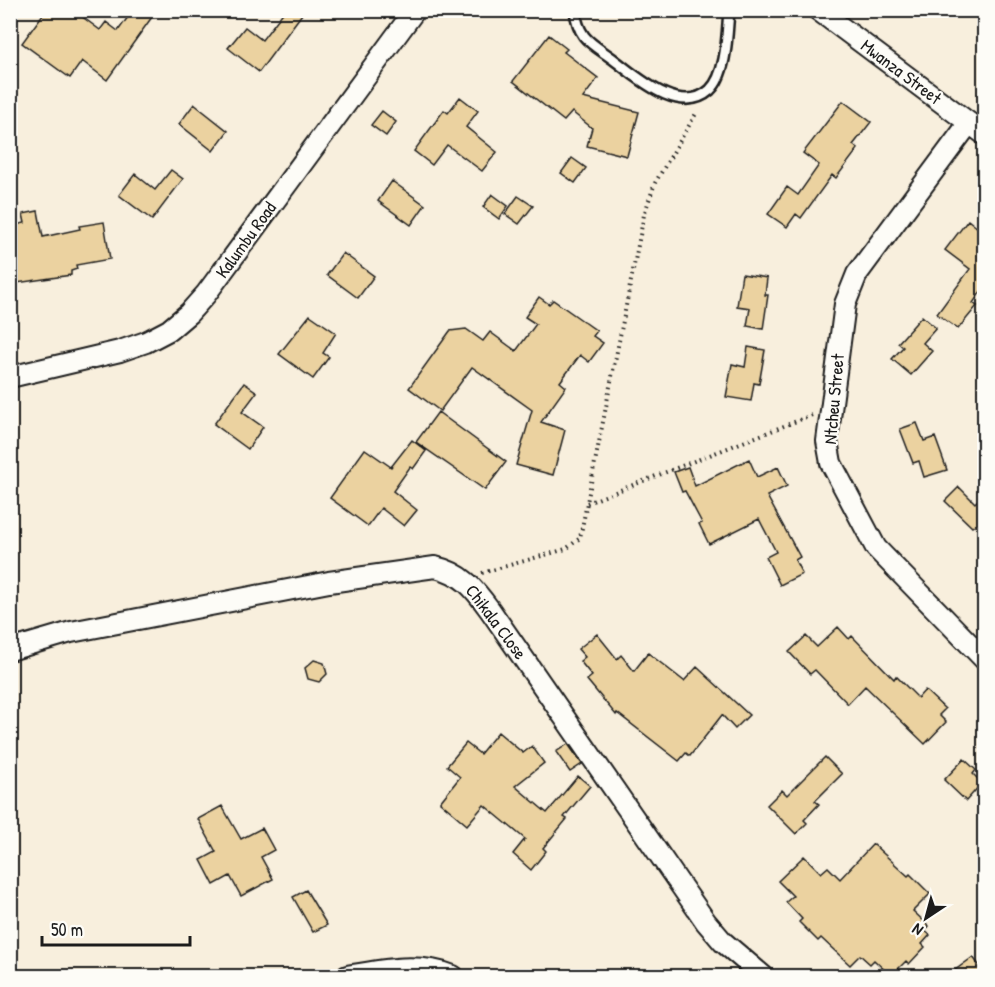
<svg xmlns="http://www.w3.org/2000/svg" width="995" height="987" font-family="'Patrick Hand',sans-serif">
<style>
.building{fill:#ebd2a0;stroke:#1c1c1c;stroke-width:1.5}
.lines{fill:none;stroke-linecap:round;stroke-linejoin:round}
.service-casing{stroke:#1c1c1c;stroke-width:14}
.minor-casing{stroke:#1c1c1c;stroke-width:24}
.path{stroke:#1c1c1c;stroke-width:4;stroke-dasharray:1.5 4.5;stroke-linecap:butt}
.service{stroke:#fdfcf7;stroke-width:9}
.minor{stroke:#fdfcf7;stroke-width:20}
.labels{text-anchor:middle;stroke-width:4.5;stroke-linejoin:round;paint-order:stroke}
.street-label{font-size:18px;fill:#1c1c1c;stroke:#fdfcf7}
</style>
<rect width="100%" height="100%" fill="#f8efdd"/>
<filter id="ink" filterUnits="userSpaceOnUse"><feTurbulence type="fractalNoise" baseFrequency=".0167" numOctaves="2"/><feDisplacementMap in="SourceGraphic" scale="12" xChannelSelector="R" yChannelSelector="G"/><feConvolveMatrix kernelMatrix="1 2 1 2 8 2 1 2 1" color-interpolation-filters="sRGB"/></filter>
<g filter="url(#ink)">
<!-- building -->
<path class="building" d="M46,10H73L100,30L106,22L118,31L133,10H157L107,80L82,61L70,78L22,43Z
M285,10H305L259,72L228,48L245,27L262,40Z
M549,35L567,49L564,52L598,78L583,98L639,112L627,156L587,146L592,128L572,112L564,121L513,81Z
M460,97L478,111L466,127L497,152L482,171L447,145L432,165L414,151L444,110L448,113Z
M843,101L871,122L853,145L858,149L836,178L832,175L801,218L796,214L787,227L768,214L787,187L798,195L819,165L803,153Z
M194,104L228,131L213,151L179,124Z
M382,111L396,122L386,136L371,125Z
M572,158L586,168L575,183L561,173Z
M171,170L183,179L152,220L119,195L135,174L155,190Z
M392,181L425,205L411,225L378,201Z
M492,194L508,206L499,219L483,207Z
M518,196L533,206L519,224L505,214Z
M38,211L43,237L80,229L79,226L104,222L110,259L76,265L77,269L71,271V275L10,284V226L25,223L23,214Z
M968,220L984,233V287L973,303L977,306L958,329L937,314L970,269L945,250Z
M343,253L374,276L358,298L327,275Z
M742,274L767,278L765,295H768L763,329L747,326L750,308L737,306Z
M539,297L549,304L553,300L583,321L597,331L593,336L603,343L589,362L580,355L560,382L566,387L541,422L565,430L553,475L516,465L532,410L472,367L440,411L409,388L450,331L466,329L483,341L490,332L516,351L536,324L525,317Z
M310,315L336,333L323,353L329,357L313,379L279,354Z
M922,316L936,328L923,343L932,351L911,375L892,359L903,347L898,343Z
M748,347L765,350L759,384L754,383L751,401L726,397L732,364L745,367Z
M244,383L257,392L242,412L263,427L248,449L214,424Z
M438,412L506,462L485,490L416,442Z
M917,423L924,441L935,437L947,470L924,477L919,461L913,463L900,429Z
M412,440L426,451L413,469L410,467L393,491L417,510L404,526L381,508L368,526L330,498L365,449L391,467Z
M749,459L757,477L778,467L787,486L767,496L800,557L795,560L802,574L780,585L766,557L776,552L759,519L709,544L699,524L702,523L685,491L682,492L674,472L688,467L695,486Z
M959,487L975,503L984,494V532L976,524L972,527L945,501Z
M838,627L849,639L852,636L894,679L896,676L918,698L925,690L945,709L939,715L946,722L925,744L865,686L848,704L815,670L810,674L789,652L806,636L817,647Z
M597,634L617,659L621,655L634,671L648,653L684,681L697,667L749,715L735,729L722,715L690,756L686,753L679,761L617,713L616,715L587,680L592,676L580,661L585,657L578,649Z
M314,660L324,663L327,674L319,682L308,679L305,668Z
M498,732L523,753L532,746L544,763L515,786L547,813L578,776L590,786L564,817L567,819L543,848L546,851L531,870L513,854L525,839L484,805L467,825L440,802L460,777L447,766L466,743L480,754Z
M568,744L582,764L570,772L556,752Z
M825,757L842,774L815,801L819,804L804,820L807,823L796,834L767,805L782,790L787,795Z
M964,759L976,770L973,774L982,783L966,801L944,780Z
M222,806L241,839L262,828L274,850L261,857L273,879L241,896L230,876L214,885L201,860L216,852L198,819Z
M873,844L908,876L910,874L930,894L913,911L929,926L925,931L930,935L922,944L925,947L909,964L906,961L891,976L874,960L870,964L860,955L850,965L821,938L818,941L799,922L802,919L786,902L793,896L778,881L804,856L821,873L828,867L840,879Z
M306,890L327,925L313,932L293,897Z
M973,957L984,972V976H947Z"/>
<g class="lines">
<defs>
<path id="service" d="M575,10C576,20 578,28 584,36C591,45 604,52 613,59C637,77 680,117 710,90C727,74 727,33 729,10"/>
<path id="minor" d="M818,10L984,134
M969,123L857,274L845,304L827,441L831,463L876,548L984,659
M10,377L120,351L146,342L169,330L189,313L206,294L415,10
M10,650L71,632L329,582L435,567C462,573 474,588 490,610L706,922L723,942L763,976
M347,976C381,970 420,962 453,976"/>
</defs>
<!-- service casing -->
<use href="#service" class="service-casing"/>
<!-- minor casing -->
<use href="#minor" class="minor-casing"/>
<!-- path -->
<path class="path" d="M587,503L812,415
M482,573L566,549L580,538L644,215L655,183L697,112"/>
<!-- service -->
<use href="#service" class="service"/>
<!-- minor -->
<use href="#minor" class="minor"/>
</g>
</g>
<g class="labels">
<!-- street labels -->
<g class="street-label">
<text transform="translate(901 72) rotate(37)" y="6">Mwanza Street</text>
<text transform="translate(246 240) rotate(-54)" y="6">Kalumbu Road</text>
<text transform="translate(834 399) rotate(-85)" y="6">Ntcheu Street</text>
<text transform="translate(496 622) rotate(53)" y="6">Chikala Close</text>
</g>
</g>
<!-- margin -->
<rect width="995" height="987" fill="none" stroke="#fdfcf7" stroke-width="36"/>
<rect x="18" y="18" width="959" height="951" fill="none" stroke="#1c1c1c" stroke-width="2" filter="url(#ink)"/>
<!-- north arrow -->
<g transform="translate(926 918) rotate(216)" stroke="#fdfcf7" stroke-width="4.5" paint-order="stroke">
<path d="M0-4.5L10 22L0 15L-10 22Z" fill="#1c1c1c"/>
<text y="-9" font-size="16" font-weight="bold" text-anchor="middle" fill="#1c1c1c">N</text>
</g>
<!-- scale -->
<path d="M42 936v9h148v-9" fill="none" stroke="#1c1c1c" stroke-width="3"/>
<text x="51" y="936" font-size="18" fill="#1c1c1c" stroke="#fdfcf7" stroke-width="4.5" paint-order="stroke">50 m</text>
</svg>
